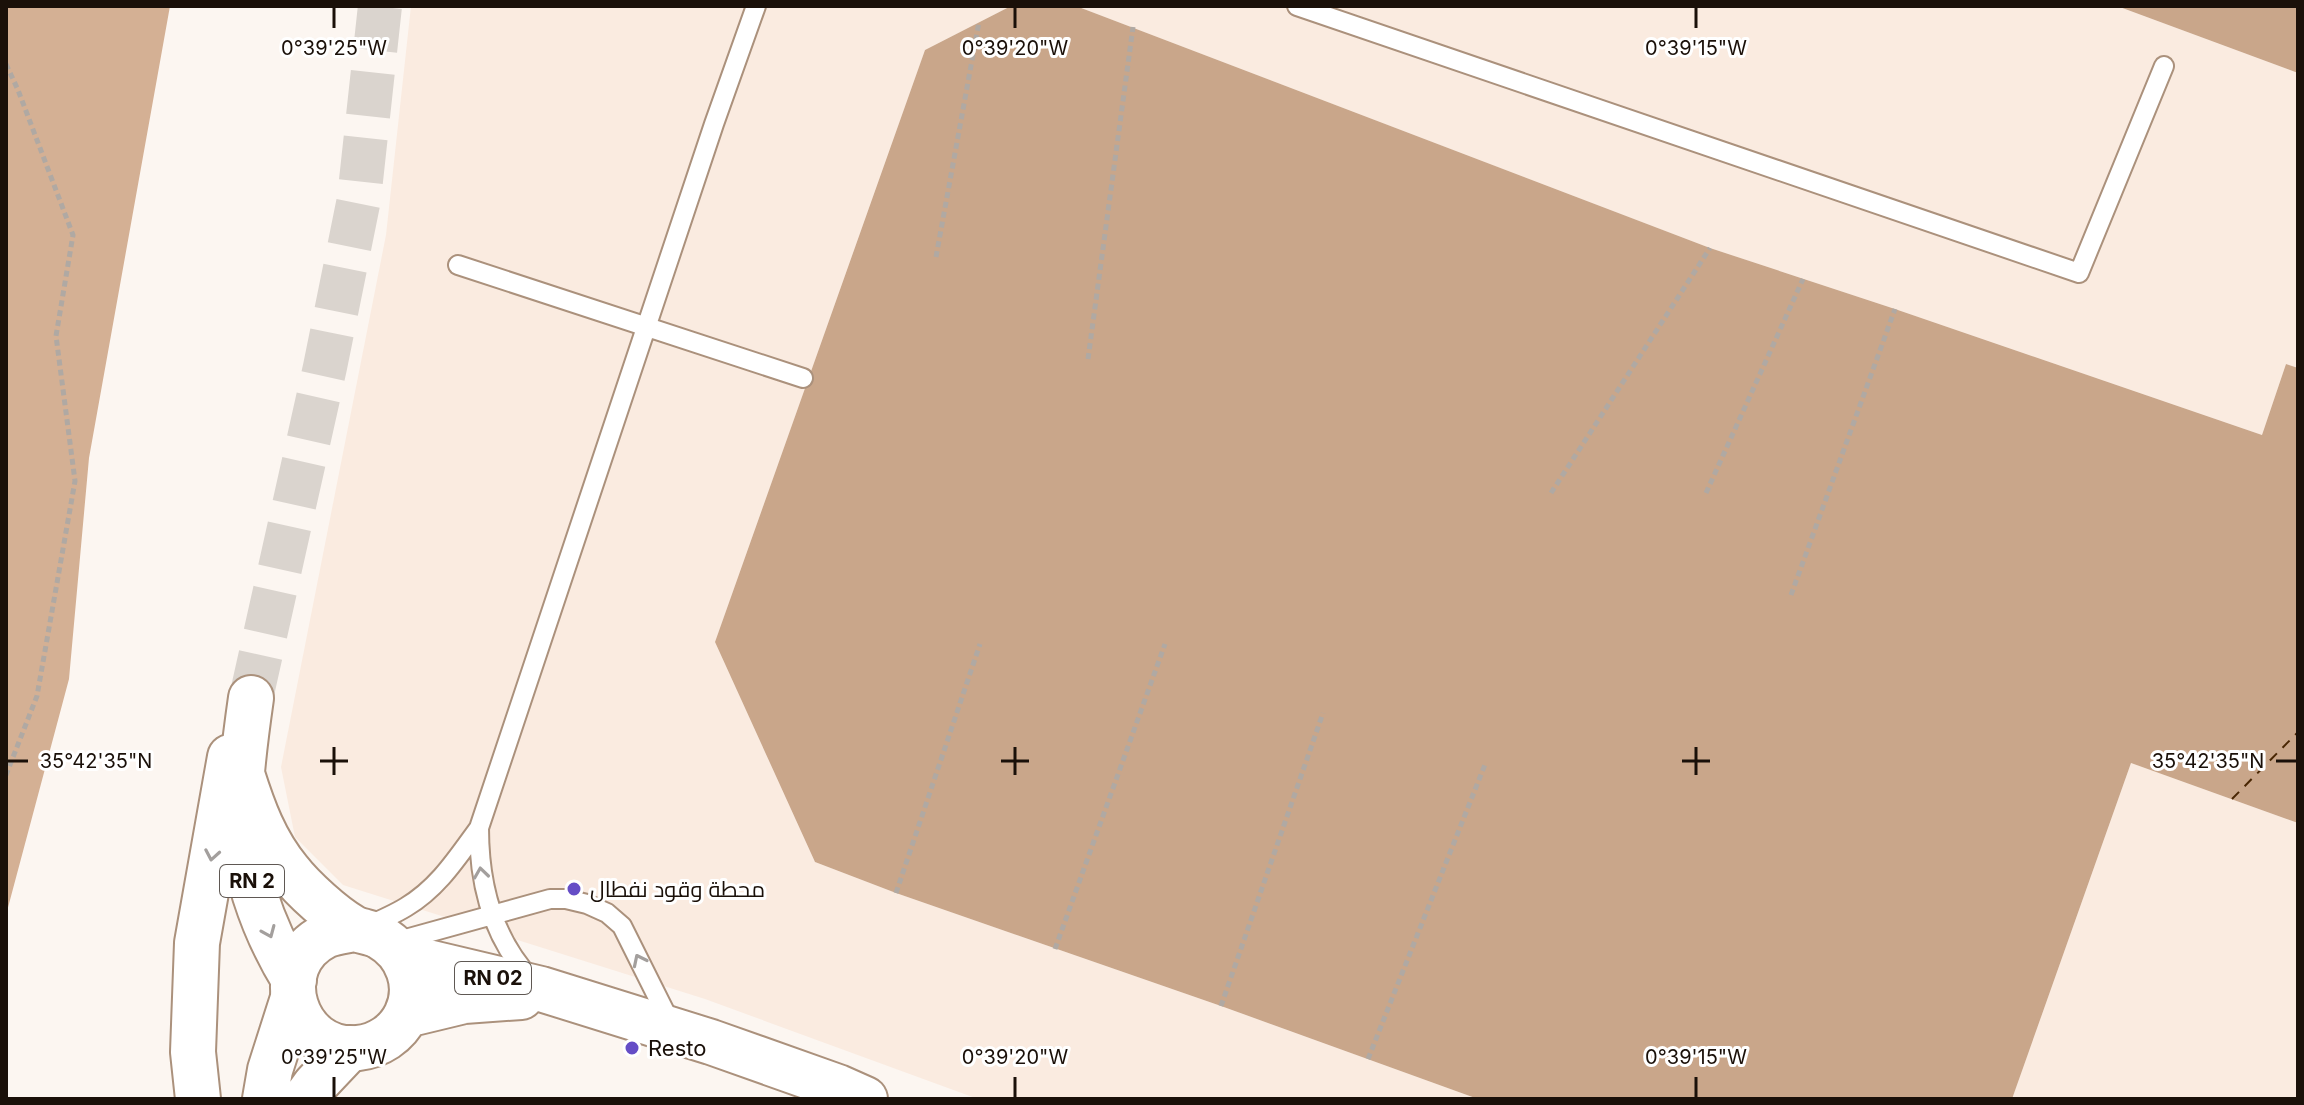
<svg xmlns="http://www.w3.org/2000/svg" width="2304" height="1105" font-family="Inter,Cairo,sans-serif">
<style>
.built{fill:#faebe0}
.forest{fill:#d4b094}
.water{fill:#c9a68a}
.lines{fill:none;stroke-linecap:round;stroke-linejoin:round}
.ferry{stroke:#492603;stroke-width:2;stroke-dasharray:10 8;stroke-linecap:butt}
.primary-tunnel{stroke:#dad4ce;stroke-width:44;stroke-dasharray:44 22;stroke-linecap:butt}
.lane-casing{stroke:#ab917c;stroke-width:22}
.secondary-casing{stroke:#ab917c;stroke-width:48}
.primary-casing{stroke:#ab917c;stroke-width:48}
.path{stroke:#b0a9a3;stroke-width:5;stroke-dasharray:6 4;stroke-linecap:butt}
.lane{stroke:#fff;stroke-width:18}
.secondary{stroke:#fff;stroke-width:44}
.primary{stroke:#fff;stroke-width:44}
.oneway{stroke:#a39f9d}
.ticks{fill:none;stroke:#1a1009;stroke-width:3}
.poi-dot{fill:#654dc6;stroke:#fff;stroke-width:3}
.labels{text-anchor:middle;stroke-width:6;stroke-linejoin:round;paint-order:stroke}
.shield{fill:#fff;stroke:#5f5853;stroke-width:2}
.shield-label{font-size:20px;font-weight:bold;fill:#1a1009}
.poi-label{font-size:22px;fill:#1a1009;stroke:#fff;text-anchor:start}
.ticks-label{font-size:20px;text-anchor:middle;fill:#1a1009;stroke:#fff;stroke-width:6;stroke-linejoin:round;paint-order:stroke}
</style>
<rect width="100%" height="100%" fill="#fcf6f1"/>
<!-- built -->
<path class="built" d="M411,6H1011L925,50L715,642L815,862L896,893L1221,1006L1478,1099H978L705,999L343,885L295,837L281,767L386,235Z
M1076,6H2117L2298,73V368L2286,364L2262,435L1895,309L1710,248Z
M2131,763L2298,823V1099H2012Z"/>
<!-- forest -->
<path class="forest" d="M6,6H170L89,458L69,679L6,915Z"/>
<!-- water -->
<path class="water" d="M1011,6H1076L1710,248L1895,309L2262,435L2286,364L2298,368V823L2131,763L2012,1099H1478L1221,1006L896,893L815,862L715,642L925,50Z
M2117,6H2298V73Z"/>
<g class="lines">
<!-- ferry -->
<path class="ferry" d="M2232,799L2298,732"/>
<!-- primary-tunnel -->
<path class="primary-tunnel" d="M251,698L325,367L359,199L380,6"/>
<defs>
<path id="lane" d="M1297,6L2079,273L2164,66
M458,265L803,378
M479,828C479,884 492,938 532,980
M365,927C379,921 393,915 406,907C438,888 457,858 479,828L714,124L756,6
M391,943L550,899H566L587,904L607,913L622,926L671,1024"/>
<path id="secondary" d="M198,1099L193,1052L197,943L230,757
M265,1099L270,1070L293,998
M305,1099L315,1085L350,1048"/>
<path id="primary" d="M251,698C246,733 241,768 240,803C240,865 262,928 294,980
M242,774C253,809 265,842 289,871C303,889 333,916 352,927C360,932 372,932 380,937C408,953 420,986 406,1015C397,1034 378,1046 358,1048C294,1054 267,965 325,936C334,932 345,931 354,929
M402,956L541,989L711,1042L838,1087L865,1099
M406,1015L464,1001L521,997"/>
</defs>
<!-- lane casing -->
<use href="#lane" class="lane-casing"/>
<!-- secondary casing -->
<use href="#secondary" class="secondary-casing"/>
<!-- primary casing -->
<use href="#primary" class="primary-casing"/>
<!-- path -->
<path class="path" d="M6,64L18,90L73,235L56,336L75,481L37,696L6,775
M936,257L979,22
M1088,359L1133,27
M1551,493L1710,248
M1706,493L1803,279
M1791,595L1895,309
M896,893L980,644
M1055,949L1165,644
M1221,1006L1323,713
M1368,1059L1486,762"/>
<!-- lane -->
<use href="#lane" class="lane"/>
<!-- secondary -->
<use href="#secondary" class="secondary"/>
<!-- primary -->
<use href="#primary" class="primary"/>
</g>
<!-- one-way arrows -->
<defs><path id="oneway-chevron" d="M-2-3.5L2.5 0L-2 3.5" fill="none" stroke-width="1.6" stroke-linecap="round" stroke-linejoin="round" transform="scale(2)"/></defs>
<g class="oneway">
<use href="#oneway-chevron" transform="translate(212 855) rotate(100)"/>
<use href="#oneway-chevron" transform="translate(481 873) rotate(-98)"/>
<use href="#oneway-chevron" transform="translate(269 932) rotate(67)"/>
<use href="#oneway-chevron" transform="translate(639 960) rotate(-116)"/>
</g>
<!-- ticks -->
<path class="ticks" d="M334,8V28M1015,8V28M1696,8V28M334,747V775M1015,747V775M1696,747V775M8,761H28M320,761H348M1001,761H1029M1682,761H1710M2276,761H2296M334,1077V1097M1015,1077V1097M1696,1077V1097"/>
<!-- markers -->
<g class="poi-dot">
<circle cx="574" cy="889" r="8"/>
<circle cx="632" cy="1048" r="8"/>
</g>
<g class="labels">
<!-- shield labels -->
<g class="shield">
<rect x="220" y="865" width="64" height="32" rx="6"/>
<rect x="455" y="962" width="76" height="32" rx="6"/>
</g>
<g class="shield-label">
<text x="252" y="888">RN 2</text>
<text x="493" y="985">RN 02</text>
</g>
<!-- poi labels -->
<g class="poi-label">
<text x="590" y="897">محطة وقود نفطال</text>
<text x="648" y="1056">Resto</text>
</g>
</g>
<g class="ticks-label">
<text x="334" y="55">0°39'25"W</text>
<text x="1015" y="55">0°39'20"W</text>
<text x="1696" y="55">0°39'15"W</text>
<text x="96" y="768">35°42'35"N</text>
<text x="2208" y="768">35°42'35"N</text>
<text x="334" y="1064">0°39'25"W</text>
<text x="1015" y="1064">0°39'20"W</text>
<text x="1696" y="1064">0°39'15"W</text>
</g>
<!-- border -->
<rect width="2304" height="1105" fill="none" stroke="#1a1009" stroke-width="16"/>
</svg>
